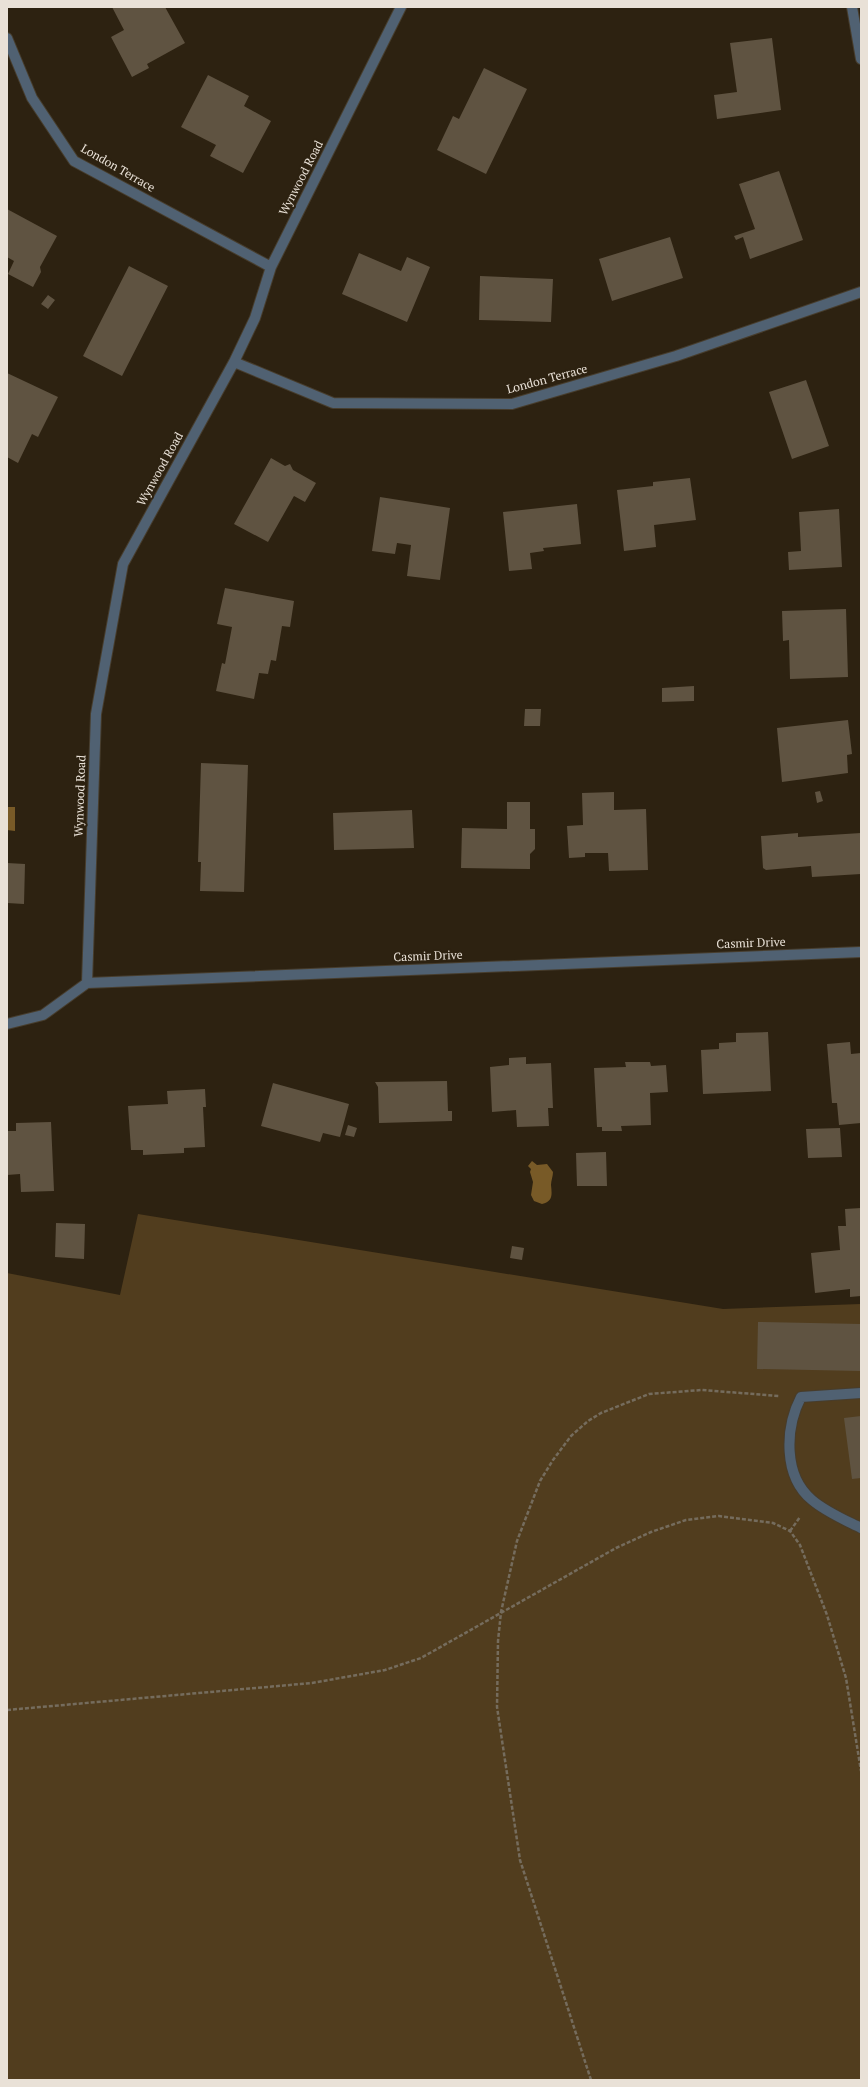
<svg xmlns="http://www.w3.org/2000/svg" width="868" height="2087" font-family="'PT Serif',serif">
<style>
.green{fill:#513d1e}
.water{fill:#785a27}
.building{fill:#5f5341}
.lines{fill:none;stroke-linecap:round;stroke-linejoin:round}
.minor-casing{stroke:#473d2d;stroke-width:12}
.path{stroke:#756c5d;stroke-width:2.5;stroke-dasharray:4 2;stroke-linecap:butt}
.minor{stroke:#506172;stroke-width:10}
.labels{text-anchor:middle;stroke-width:4;stroke-linejoin:round;paint-order:stroke}
.street-label{font-size:12px;fill:#e9e1d7;stroke:#2d2211}
</style>
<rect width="100%" height="100%" fill="#2d2211"/>
<!-- green -->
<path class="green" d="M138,1214L723,1309L861,1304V2080H7V1273L120,1295Z"/>
<!-- water -->
<path class="water" d="M7,807H15V831L7,830Z
M532,1161L537,1165L547,1164L553,1172C553,1176 551,1181 551,1185C552,1195 553,1201 542,1204L534,1201L531,1195L533,1182L530,1172L531,1169L528,1166Z"/>
<!-- building -->
<path class="building" d="M112,7H165L185,43L147,64L149,68L132,77L111,37L124,30Z
M772,38L781,110L717,119L714,95L737,92L730,43Z
M484,68L527,89L486,174L437,150L453,116L459,119Z
M208,75L249,96L244,106L271,121L243,173L210,156L216,145L181,127Z
M779,171L803,240L750,259L743,237L736,240L734,236L755,229L739,184Z
M7,209L57,236L40,267L41,272L33,287L8,274L14,261L7,257Z
M670,237L683,278L612,301L599,259Z
M359,253L401,271L407,257L430,267L407,322L342,294Z
M129,266L168,286L122,376L83,356Z
M480,276L553,279L551,322L479,320Z
M48,295L55,300L48,309L41,304Z
M7,373L58,397L38,437L32,434L18,463L7,457Z
M806,380L829,446L792,459L769,392Z
M271,458L285,466L290,464L293,470L316,483L305,502L294,496L268,542L234,524Z
M690,478L696,520L654,525L656,547L624,551L617,490L653,486V482Z
M380,497L450,508L440,580L407,576L411,545L397,543L395,554L372,551Z
M577,504L581,544L543,548L544,551L530,553L532,569L509,571L503,512Z
M839,509L842,567L789,570L788,552L801,551L799,512Z
M225,588L294,601L290,627L282,626L276,661L271,660L268,674L259,673L254,699L216,691L222,663L225,664L232,627L217,624Z
M846,609L848,677L790,679L789,640L783,641L782,611Z
M694,686V701L662,702V688Z
M525,709H541L540,726H524Z
M848,720L852,754L847,755L848,773L782,782L777,728Z
M201,763L248,765L244,892L200,891L201,862H198Z
M820,791L823,801L817,803L815,792Z
M614,792V810L646,809L648,870L609,871L608,853H585V857L569,858L567,826L583,825L582,793Z
M507,802H530V829H535V849L530,854V869L461,868L462,828L507,829Z
M412,810L414,848L334,850L333,813Z
M798,833V837L861,833V874L812,877L811,866L766,870L763,868L761,836Z
M7,863L25,864L24,904L7,903Z
M768,1032L771,1091L703,1094L701,1050L719,1049V1043L736,1042V1033Z
M850,1042L851,1054L861,1053V1123L839,1125L837,1103H832L827,1044Z
M526,1057V1064L551,1063L553,1108H548L549,1126L517,1127L516,1110L492,1112L490,1067L509,1065V1058Z
M625,1062H650L651,1066L666,1065L668,1092L650,1093L651,1125L621,1126L622,1131H602V1127H597L594,1068L626,1067Z
M447,1081L448,1111H452V1121L379,1123L378,1087L375,1082Z
M273,1083L349,1104L340,1137L323,1133L320,1142L261,1126Z
M205,1089L206,1107H203L205,1147L184,1148V1153L143,1155V1150H131L128,1106L168,1104L167,1091Z
M51,1122L54,1191L21,1192L20,1174L7,1175V1131H16V1123Z
M348,1125L357,1128L354,1137L345,1135Z
M840,1128L842,1157L808,1158L806,1129Z
M606,1152L607,1186H577L576,1153Z
M861,1208V1296L850,1297V1289L815,1293L811,1253L840,1250L838,1226H846L845,1209Z
M56,1223L85,1224L84,1259L55,1257Z
M512,1246L524,1248L522,1260L510,1258Z
M758,1322L861,1324V1371L757,1369Z
M861,1416V1478L852,1479L844,1418Z"/>
<g class="lines">
<defs>
<path id="minor" d="M852,7L861,59
M7,38L32,98L74,161L271,267
M234,362L333,403L512,404L676,356L861,292
M87,983L96,714L123,564L234,362L255,318L271,267L401,7
M7,1024L43,1015L87,983L861,952
M861,1393L801,1397C785,1428 783,1476 812,1500C826,1512 845,1520 861,1528"/>
</defs>
<!-- minor casing -->
<use href="#minor" class="minor-casing"/>
<!-- path -->
<path class="path" d="M790,1531L800,1517
M7,1710L312,1683L385,1670L421,1658L616,1548L651,1532L686,1520L719,1516L773,1523L790,1531L800,1545L827,1615L846,1678L861,1771
M591,2080L520,1860L497,1707L498,1641L501,1612L517,1541L540,1481L553,1460L571,1436L588,1421L601,1413L649,1394L702,1390L779,1396"/>
<!-- minor -->
<use href="#minor" class="minor"/>
</g>
<g class="labels">
<!-- street labels -->
<g class="street-label">
<text transform="translate(118 168) rotate(30)" y="4">London Terrace</text>
<text transform="translate(301 178) rotate(-63)" y="4">Wynwood Road</text>
<text transform="translate(547 379) rotate(-15)" y="4">London Terrace</text>
<text transform="translate(160 469) rotate(-61)" y="4">Wynwood Road</text>
<text transform="translate(80 796) rotate(-88)" y="4">Wynwood Road</text>
<text transform="translate(751 943) rotate(-2)" y="4">Casmir Drive</text>
<text transform="translate(428 956) rotate(-2)" y="4">Casmir Drive</text>
</g>
</g>
<!-- border -->
<rect width="868" height="2087" fill="none" stroke="#e9e1d7" stroke-width="16"/>
</svg>
